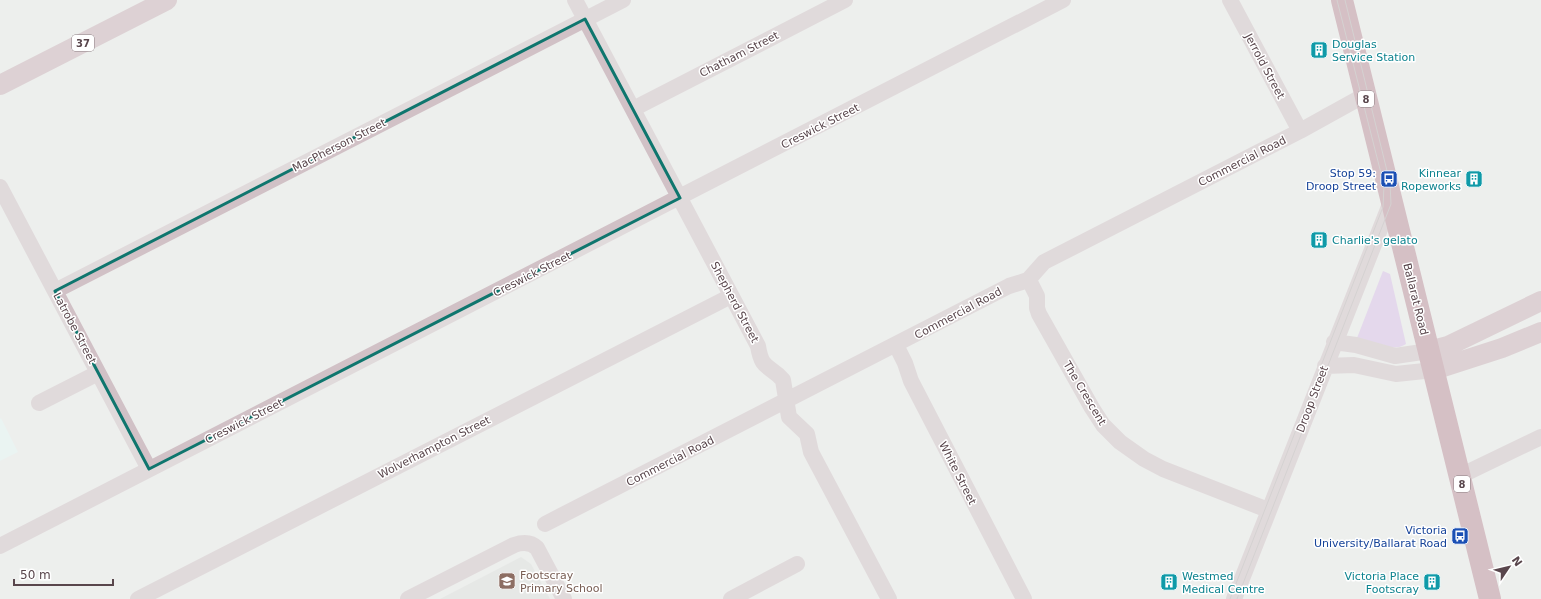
<svg xmlns="http://www.w3.org/2000/svg" width="1541" height="599" font-family="'DejaVu Sans',sans-serif">
<style>
.commercial{fill:#e6faf9}
.education{fill:#dee0de}
.green{fill:#d9bdeb}
.lines{fill:none;stroke-linecap:round;stroke-linejoin:round}
.minor{stroke:#d1c1c6;stroke-width:16}
.major{stroke:#caaeb6;stroke-width:20}
.highway{stroke:#b98794;stroke-width:22}
.tram{stroke:#b7afb0;stroke-width:1}
.marked{fill:none;stroke:#0f766e;stroke-width:3;stroke-linejoin:round}
.labels{text-anchor:middle;stroke-width:3;stroke-linejoin:round;paint-order:stroke}
.shield{fill:#fff;stroke:#8b7e82;stroke-width:1}
.shield-label{font-size:10px;font-weight:bold;fill:#59464c}
.culture-label{font-size:11px;fill:#0d838f;stroke:#fff;text-anchor:start}
.street-label{font-size:11px;fill:#59464c;stroke:#fff}
.transit-label{font-size:11px;fill:#164399;stroke:#fff;text-anchor:end}
.education-label{font-size:11px;fill:#785e54;stroke:#fff;text-anchor:start}
</style>
<rect width="100%" height="100%" fill="#edefed"/>
<!-- commercial -->
<path class="commercial" d="M1,418L18,452L0,461V419Z"/>
<!-- education -->
<path class="education" d="M521,557L531,564L550,599H440Z"/>
<!-- green -->
<path class="green" d="M1383,271L1390,274L1406,344C1393,353 1371,342 1357,338Z"/>
<g class="lines">
<!-- minor -->
<path class="minor" d="M575,0L758,346C762,371 769,364 783,380L789,417L807,434L811,452L889,599
M1230,0L1300,131
M633,109L845,0
M0,187L149,469
M1029,280L1037,296V308L1039,314L1092,408L1103,425L1120,442L1144,459L1163,469L1268,510
M55,291L623,0
M1334,342L1356,345L1395,356L1429,351
M896,345L905,363L911,381L1024,599
M1325,366L1354,365L1396,374L1434,370
M39,403L98,373
M1460,476L1541,437
M545,524L1009,286L1028,280L1044,262L1300,131L1365,95
M0,546L1063,0
M138,599L731,296
M408,599L514,545C523,542 531,542 537,548L564,599
M731,599L797,564
M1234,599L1392,199"/>
<!-- major -->
<path class="major" d="M0,85L167,0
M1429,351L1448,346L1541,301
M1434,370L1502,348L1541,332"/>
<!-- highway -->
<path class="highway" d="M1342,0L1490,599"/>
<!-- tram -->
<path class="tram" d="M1230,599L1383,207L1384,185L1337,0
M1237,599L1391,204L1390,183L1345,0"/>
</g>
<!-- marked area -->
<path d="M0 0H1541V599H0ZM585,19L680,198L149,469L55,291Z" fill="#edefed" fill-opacity=".55" fill-rule="evenodd"/>
<path class="marked" d="M585,19L680,198L149,469L55,291Z"/>
<!-- icons -->
<defs>
<symbol id="building-square" viewBox="-11 -11 22 22"><rect x="-9" y="-9" width="18" height="18" rx="4" fill="#0f9aa8" stroke="#fff"/><path d="M-4-6H4V6H1V3H-1V6H-4ZM-2.5-4.3h1.7v1.8h-1.7ZM.8-4.3h1.7v1.8H.8ZM-2.5-1h1.7V.8h-1.7ZM.8-1h1.7V.8H.8Z" fill="#fff"/></symbol>
<symbol id="bus-square" viewBox="-11 -11 22 22"><rect x="-9" y="-9" width="18" height="18" rx="4" fill="#1a4fb4" stroke="#fff"/><path d="M-5-6H5V4H4V6H2V4H-2V6H-4V4H-5ZM-3.5-4V0h7V-4ZM-3.5 1.2v1.5H-2V1.2ZM2 1.2v1.5H3.5V1.2Z" fill="#fff"/></symbol>
<symbol id="school-square" viewBox="-11 -11 22 22"><rect x="-9" y="-9" width="18" height="18" rx="4" fill="#8d6e63" stroke="#fff"/><path d="M0-5L7-2L0 1L-7-2ZM-4 1L0 2.5L4 1V4Q0 6-4 4Z" fill="#fff"/></symbol>
</defs>
<g fill-rule="evenodd">
<use href="#building-square" x="1309" y="40" width="20" height="20"/>
<use href="#bus-square" x="1379" y="169" width="20" height="20"/>
<use href="#building-square" x="1464" y="169" width="20" height="20"/>
<use href="#building-square" x="1309" y="230" width="20" height="20"/>
<use href="#bus-square" x="1450" y="526" width="20" height="20"/>
<use href="#school-square" x="497" y="571" width="20" height="20"/>
<use href="#building-square" x="1159" y="572" width="20" height="20"/>
<use href="#building-square" x="1422" y="572" width="20" height="20"/>
</g>
<g class="labels">
<!-- shield labels -->
<g class="shield">
<rect x="72" y="35" width="22" height="16" rx="3"/>
<rect x="1358" y="91" width="16" height="16" rx="3"/>
<rect x="1454" y="476" width="16" height="16" rx="3"/>
</g>
<g class="shield-label">
<text x="83" y="47">37</text>
<text x="1366" y="103">8</text>
<text x="1462" y="488">8</text>
</g>
<!-- culture labels -->
<g class="culture-label">
<text x="1332" y="48">Douglas<tspan x="1332" dy="13">Service Station</tspan></text>
<text x="1461" y="177" text-anchor="end">Kinnear<tspan x="1461" dy="13">Ropeworks</tspan></text>
<text x="1332" y="244">Charlie's gelato</text>
<text x="1182" y="580">Westmed<tspan x="1182" dy="13">Medical Centre</tspan></text>
<text x="1419" y="580" text-anchor="end">Victoria Place<tspan x="1419" dy="13">Footscray</tspan></text>
</g>
<!-- street labels -->
<g class="street-label">
<text transform="translate(739 54) rotate(-27)" y="4">Chatham Street</text>
<text transform="translate(1265 66) rotate(62)" y="4">Jerrold Street</text>
<text transform="translate(820 126) rotate(-27)" y="4">Creswick Street</text>
<text transform="translate(339 145) rotate(-27)" y="4">MacPherson Street</text>
<text transform="translate(1242 161) rotate(-27)" y="4">Commercial Road</text>
<text transform="translate(532 274) rotate(-27)" y="4">Creswick Street</text>
<text transform="translate(1416 299) rotate(76)" y="4">Ballarat Road</text>
<text transform="translate(735 302) rotate(62)" y="4">Shepherd Street</text>
<text transform="translate(958 313) rotate(-28)" y="4">Commercial Road</text>
<text transform="translate(75 328) rotate(62)" y="4">Latrobe Street</text>
<text transform="translate(1085 393) rotate(59)" y="4">The Crescent</text>
<text transform="translate(1312 399) rotate(-69)" y="4">Droop Street</text>
<text transform="translate(244 421) rotate(-27)" y="4">Creswick Street</text>
<text transform="translate(434 447) rotate(-27)" y="4">Wolverhampton Street</text>
<text transform="translate(670 461) rotate(-27)" y="4">Commercial Road</text>
<text transform="translate(958 473) rotate(63)" y="4">White Street</text>
</g>
<!-- transit labels -->
<g class="transit-label">
<text x="1376" y="177">Stop 59:<tspan x="1376" dy="13">Droop Street</tspan></text>
<text x="1447" y="534">Victoria<tspan x="1447" dy="13">University/Ballarat Road</tspan></text>
</g>
<!-- education labels -->
<g class="education-label">
<text x="520" y="579">Footscray<tspan x="520" dy="13">Primary School</tspan></text>
</g>
</g>
<!-- north arrow -->
<g transform="translate(1509 567) rotate(55)" stroke="#ffffff" stroke-width="3" paint-order="stroke">
<path d="M0-3L7 15L0 10L-7 15Z" fill="#59464c"/>
<text y="-6" font-size="11" font-weight="bold" text-anchor="middle" fill="#59464c">N</text>
</g>
<!-- scale -->
<path d="M14 579v6h99v-6" fill="none" stroke="#59464c" stroke-width="2"/>
<text x="20" y="579" font-size="12" fill="#59464c" stroke="#ffffff" stroke-width="3" paint-order="stroke">50 m</text>
</svg>
